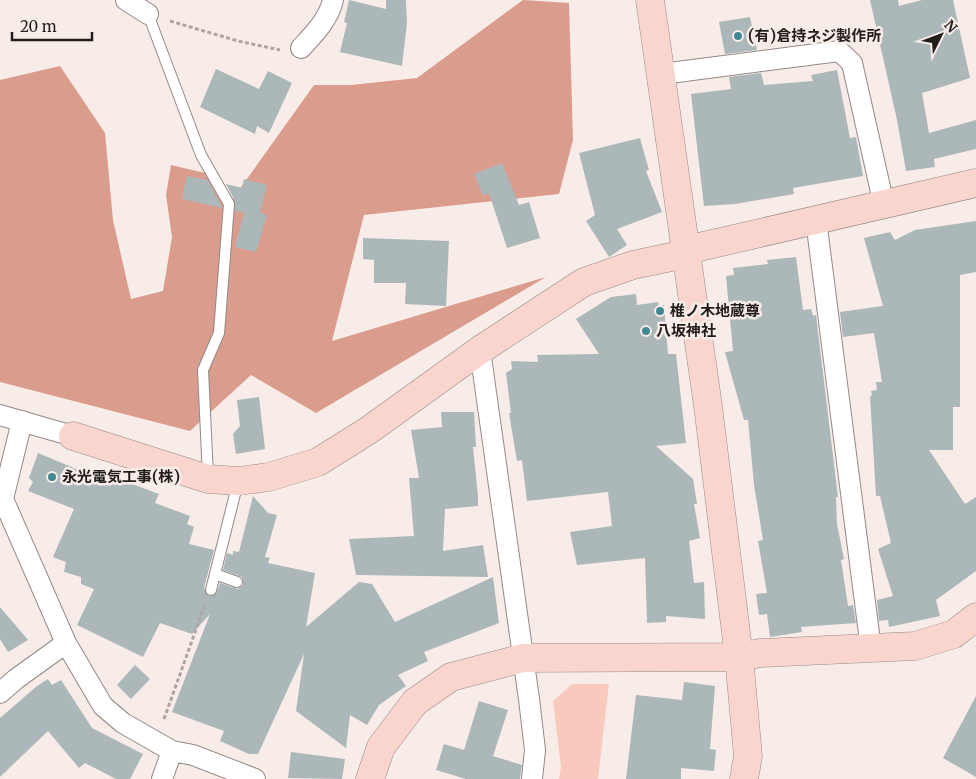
<svg xmlns="http://www.w3.org/2000/svg" width="976" height="779" font-family="Merriweather,'Noto Sans JP',serif">
<style>
.green{fill:#f9c9bd}
.forest{fill:#da9c8c}
.building{fill:#abb7b9}
.lines{fill:none;stroke-linecap:round;stroke-linejoin:round}
.lane-casing{stroke:#948986;stroke-width:12}
.street-casing{stroke:#948986;stroke-width:22}
.secondary-casing{stroke:#948986;stroke-width:29}
.path{stroke:#aea4a2;stroke-width:3;stroke-dasharray:4 2.5;stroke-linecap:butt}
.lane{stroke:#fff;stroke-width:10}
.street{stroke:#fff;stroke-width:20}
.secondary{stroke:#fad5cd;stroke-width:28}
.poi-dot{fill:#418892;stroke:#f8ece9;stroke-width:2}
.labels{text-anchor:middle;stroke-width:5;stroke-linejoin:round;paint-order:stroke}
.poi-label{font-size:15px;font-weight:bold;fill:#211d1c;stroke:#f8ece9;text-anchor:start}
</style>
<rect width="100%" height="100%" fill="#f8ece9"/>
<!-- green -->
<path class="green" d="M572,684H609L598,779H559L561,767L553,701Z"/>
<!-- forest -->
<path class="forest" d="M523,0L569,3L573,140L559,194L364,215L332,341L546,277L316,413L251,375L190,431L0,382V80L60,66L105,133L113,220L131,299L163,291L172,237L166,195L171,165L205,173L229,204L314,85H351L417,78Z"/>
<!-- building -->
<path class="building" d="M349,0L386,9V0H406L407,23L402,66L340,52L347,23L344,22Z
M870,0H898L899,6L922,0H953L970,78L922,93L929,133L976,120V149L934,159L935,167L906,171L897,120Z
M750,17L757,50L725,54L719,22Z
M216,69L259,89L268,71L292,83L269,133L257,126L255,134L200,107Z
M837,70L850,138L856,137L863,176L793,188L794,194L735,204L704,206L691,94L731,89L729,77L761,73L764,85L813,81L811,75Z
M640,138L649,170L646,171L662,212L617,229L627,245L609,257L586,221L595,215L579,153Z
M502,163L519,205L529,202L540,238L507,248L489,193L483,196L474,174Z
M187,176L208,180L222,208L182,199Z
M244,179L267,185L260,213L267,215L256,252L235,247L244,213L235,211V201L226,184L242,188Z
M976,221V272L960,275V407H953V450H929L965,504L976,497V571L936,600L940,616L889,627L888,620L879,621L877,600L893,596L878,549L891,543L880,496H876L870,396H872L871,391L877,390L876,382H882L874,333L843,337L840,312L883,306L864,238L890,232L895,240L915,230Z
M363,238L449,241L446,306L405,304L406,283H374V260L363,259Z
M796,257L803,310L811,309L813,316L816,315L838,497H836L837,524L844,559L841,560L848,606L853,605L856,623L801,627L802,632L770,637L767,614L759,615L756,594L767,593L758,541L763,540L754,485L748,420H744L725,352L733,351L726,276L734,275L733,268L768,264L767,260Z
M636,294L637,305L658,302L659,306L664,305L668,354H676L686,443L656,446L693,479L697,504H694L700,538L689,541L694,583L704,582L705,619L666,616V622L647,623L645,558L577,565L570,532L612,526L608,492L527,501L522,460L517,461L509,413H511L506,373L512,369L511,361L538,362L537,355L599,354L576,319L611,297Z
M259,397L265,449L236,454L233,434L240,426L237,400Z
M441,412H474L476,447H473L478,496V506L445,509L443,551L483,545L488,577L356,575L349,539L414,536L409,478H419L411,430L442,427Z
M38,453L93,476L95,470L159,494L155,503L190,516L187,524L194,527L189,544L214,550L204,588L209,596L216,594L220,583L238,589L243,585L242,577L223,570L227,553L233,555V551L239,552L253,496L268,513L277,515L265,557L270,558L268,563L315,573L306,627L359,582L372,584L395,622L493,577L499,623L424,652L428,661L398,675L406,686L379,705L367,725L350,715L346,748L296,711L304,654L258,754H249L220,741L224,731L172,712L210,614L192,634L160,623L143,657L77,625L94,589L81,584V577L64,572L66,562L53,557L74,509L28,491L33,482L29,478Z
M0,607L28,640L8,652L0,639Z
M135,665L150,679L131,699L117,685Z
M48,679L52,685L61,680L92,728L143,754L130,779H116L85,763L79,768L48,731L0,777V718L37,686Z
M684,682L715,686L710,749L716,750L714,771L681,768V779H626L636,695L682,700Z
M976,696V777L943,758Z
M479,701L508,710L493,756L522,765L520,779H466L436,770L444,744L464,750Z
M291,752L345,759L342,779L288,778Z"/>
<g class="lines">
<defs>
<path id="lane" d="M148,14L201,155L229,204L219,333L203,370L208,477
M215,574L237,582
M211,590L238,482"/>
<path id="street" d="M126,0L148,14
M301,48C314,34 329,19 333,0
M662,74L839,51L852,63L884,205
M816,220L871,649
M480,350L529,699L535,750L532,779
M0,415L73,436
M22,421L3,499L66,643L103,706L123,723L172,751L193,755L255,779
M0,693L16,679L66,643
M162,779L172,751"/>
<path id="secondary" d="M650,0L708,406L739,657L748,756L744,779
M73,436L208,479L239,481L269,477L318,462L369,430L480,350L584,282L633,265L685,254L695,248L976,183
M370,779L381,747L415,702L451,677L523,658L739,657L760,653L915,646L954,634L976,617"/>
</defs>
<!-- lane casing -->
<use href="#lane" class="lane-casing"/>
<!-- street casing -->
<use href="#street" class="street-casing"/>
<!-- secondary casing -->
<use href="#secondary" class="secondary-casing"/>
<!-- path -->
<path class="path" d="M170,21L238,41L280,50
M164,719L204,607"/>
<!-- lane -->
<use href="#lane" class="lane"/>
<!-- street -->
<use href="#street" class="street"/>
<!-- secondary -->
<use href="#secondary" class="secondary"/>
</g>
<!-- markers -->
<g class="poi-dot">
<circle cx="738" cy="36" r="5"/>
<circle cx="660" cy="311" r="5"/>
<circle cx="646" cy="331" r="5"/>
<circle cx="52" cy="477" r="5"/>
</g>
<g class="labels">
<!-- poi labels -->
<g class="poi-label">
<text x="748" y="41">(有)倉持ネジ製作所</text>
<text x="670" y="316">椎ノ木地蔵尊</text>
<text x="656" y="336">八坂神社</text>
<text x="62" y="482">永光電気工事(株)</text>
</g>
</g>
<!-- north arrow -->
<g transform="translate(941 35) rotate(48)" stroke="#f8ece9" stroke-width="4" paint-order="stroke">
<path d="M0-4L9 19L0 12L-9 19Z" fill="#211d1c"/>
<text y="-8" font-size="14" font-weight="bold" text-anchor="middle" fill="#211d1c">N</text>
</g>
<!-- scale -->
<path d="M12 32v8h80v-8" fill="none" stroke="#211d1c" stroke-width="2.5"/>
<text x="20" y="32" font-size="15" fill="#211d1c" stroke="#f8ece9" stroke-width="4" paint-order="stroke">20 m</text>
</svg>
